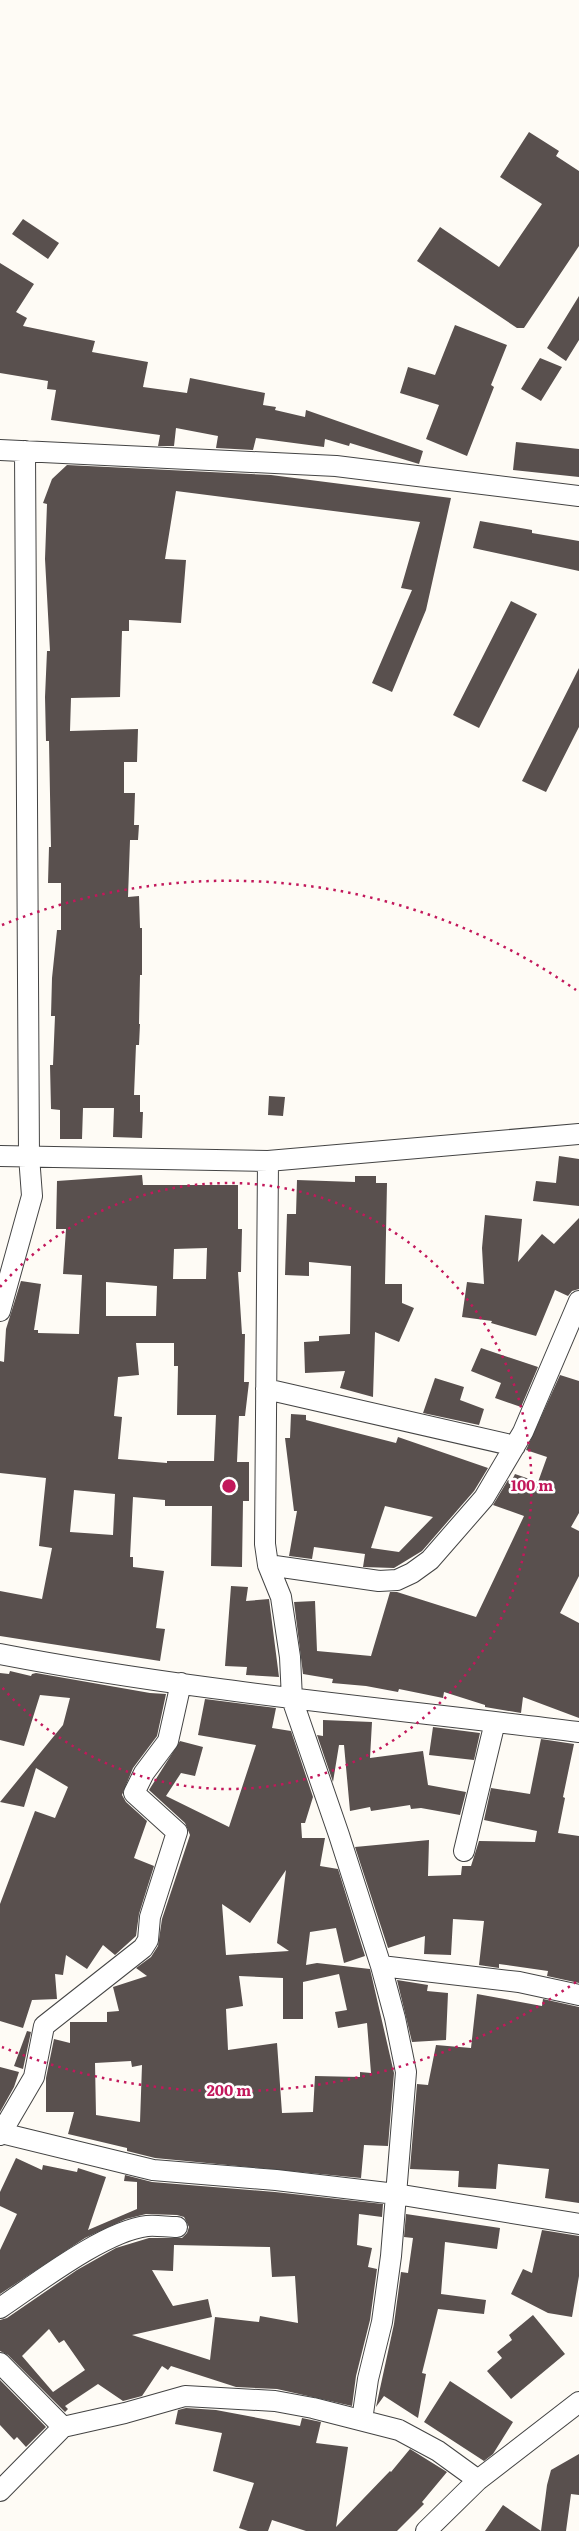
<svg xmlns="http://www.w3.org/2000/svg" width="579" height="2531" font-family="Literata,serif">
<style>
.building{fill:#59504e;fill-rule:evenodd}
.lines{fill:none;stroke-linecap:round;stroke-linejoin:round}
.minor-casing{stroke:#444;stroke-width:22}
.minor{stroke:#fff;stroke-width:20}
.ring{fill:none;stroke:#c2185b;stroke-width:2.5;stroke-dasharray:2.5 5}
.centre{fill:#c2185b;stroke:#fff;stroke-width:2.5}
.ring-label{font-size:15px;text-anchor:middle;font-weight:bold;fill:#c2185b;stroke:#fff;stroke-width:5;stroke-linejoin:round;paint-order:stroke}
</style>
<rect width="100%" height="100%" fill="#fefbf5"/>
<!-- building -->
<path class="building" d="M529,132L559,151L556,156L579,171V246L524,328H517L417,261L440,227L499,267L542,204L500,177Z
M23,219L59,243L48,259L12,234Z
M0,263L34,284L16,312L27,318L23,326L95,341L92,352L148,362L143,387L187,393L190,378L265,393L263,405L276,407L275,410L305,417L306,410L423,451L419,464L350,443L349,446L325,439L324,447L256,438L253,450L216,448L218,436L176,428L174,446H158L160,435L51,420L56,390L47,389L48,381L0,373Z
M579,296V340L566,361L547,348Z
M455,325L507,345L491,385L494,387L467,456L426,439L439,405L400,393L408,367L435,375Z
M540,358L562,367L541,401L521,389Z
M516,442L579,449V477L513,470Z
M67,465L271,475L451,498L426,610L392,692L372,683L412,590L401,588L420,522L176,491L165,559L186,560L181,623L129,620V631H122L120,697L71,698L70,731L138,729L137,762H124V793H135L134,825H139L138,840H130L128,897L139,896L140,928H142V975H140L139,1024H140L139,1045H136L134,1095H140V1112H143L142,1138L113,1137L114,1108H83L82,1139H60V1110L51,1109L50,1065H53L55,1016H51L52,978L57,930H61V883H48L49,847H51L49,741H46L45,697L47,651H50L45,559L47,504L43,503L52,479Z
M480,521L532,530V533L579,541V571L473,548Z
M511,601L537,614L479,728L453,715Z
M579,668V727L546,792L522,781Z
M269,1096L285,1097L283,1116L268,1115Z
M559,1156L579,1159V1206L533,1201L536,1181L556,1183Z
M142,1175L143,1185H238V1229H242L241,1272H238L242,1334H245L244,1382H249L245,1416H239L237,1462H249V1501H243L242,1567L211,1566L212,1506H165V1500L133,1497L130,1557H133V1567L164,1571L156,1628L165,1629L160,1661L0,1636V1591L42,1599L52,1548L39,1546L46,1478L0,1473V1361L4,1362L6,1329L21,1281L41,1284L34,1330H38V1333L79,1334L82,1275L63,1274L66,1229H56L57,1181ZM207,1248L206,1279H173L174,1249ZM106,1282L157,1286L156,1316H106ZM136,1343H174V1366H178L177,1415H216L214,1461H167V1463L118,1459L122,1417L114,1416L118,1377L139,1375ZM74,1490L115,1494L113,1535L70,1532Z
M355,1176H376V1183H387L385,1284H402V1303L414,1308L399,1342L375,1332L373,1397L340,1388L345,1371L305,1373L304,1342L319,1341V1336L350,1334L351,1266L309,1262V1276L285,1275L287,1214H296L297,1180L355,1182Z
M485,1215L522,1219L518,1262L542,1234L554,1244L579,1218V1289L572,1291L568,1296L555,1290L536,1336L491,1323L492,1321L462,1317L467,1282L484,1284L482,1248Z
M481,1348L538,1367L521,1407L495,1398L501,1383L471,1371Z
M560,1375L579,1381V1513L571,1527L579,1531V1576L560,1613L579,1623V1718L523,1697L521,1713L485,1707V1705L444,1692L443,1698L399,1689L398,1692L366,1686L332,1683L333,1679L303,1674L294,1602L315,1601L317,1651L371,1656L390,1592H397L476,1617L524,1516L493,1505L508,1480L511,1482L515,1474L538,1482L547,1457L526,1450Z
M435,1378L464,1387L460,1400L484,1409L479,1425L423,1413Z
M291,1414L306,1415V1420L396,1443L398,1437L488,1468L474,1491L422,1551L394,1568L363,1567L365,1554L314,1547L312,1559L289,1556L297,1511H294L285,1438H290ZM385,1506L433,1517L399,1552L371,1548Z
M231,1586L248,1587L246,1601L269,1599L279,1677L246,1675L247,1667L225,1666Z
M10,1671L31,1676L32,1674L36,1673L150,1693L166,1694L157,1736L133,1768L122,1795L126,1802L147,1821L134,1858L154,1866L139,1914L136,1936L115,1955L103,1945L87,1969L66,1955L63,1975L55,1974L57,1999L32,2000L23,2028L0,2021V1904L35,1811L55,1818L68,1787L36,1768L24,1807L0,1802L63,1725L70,1698L40,1695L24,1746L0,1740V1673L9,1674Z
M205,1699L276,1708L272,1728L291,1731L313,1797L305,1823H301L302,1838H325L320,1866L338,1869L365,1956L344,1963L336,1928L310,1932L306,1965L317,1963L370,1969L394,2073L388,2146L364,2145L361,2178L155,2158L127,2151V2148L68,2134L74,2112H46V2078L54,2039L70,2043V2022H107V2012L119,2011L113,1987L147,1976L136,1968L151,1957L158,1946L162,1919L190,1835L185,1823L149,1790L180,1741L203,1747L195,1776L181,1773L166,1796L229,1827L256,1745L198,1735ZM286,1870L277,1943L289,1951L226,1955L222,1904L250,1923ZM339,1974L347,2010L335,2012L338,2028L367,2023L371,2073L360,2072V2077L315,2076L313,2112L282,2113L277,2043L228,2050L226,2009L243,2006L239,1976L283,1978V2019H303V1982ZM131,2061L132,2067L142,2065L140,2122L96,2115L95,2063Z
M323,1720L372,1722L370,1758L423,1751L428,1785L466,1792L460,1815L421,1808L411,1809L410,1805L371,1811L370,1807L350,1811L344,1745H339L333,1782L317,1735L323,1736Z
M433,1727L480,1733L474,1760L429,1755Z
M541,1739L574,1744L563,1797L565,1798L558,1833L579,1836V1983L547,1976L548,1971L499,1964V1968L479,1965L484,1921L453,1919L451,1955L424,1954L425,1936L388,1948L355,1847L429,1840L428,1876L461,1875L462,1866H471L479,1841L535,1842L537,1831L484,1820L491,1788L530,1794Z
M397,1980L428,1985L427,1991L448,1993L446,2040L412,2042Z
M477,1994L542,2006L543,1999L579,2007V2203L545,2198L549,2169L498,2164L496,2189L458,2187L459,2171L410,2169L417,2084L428,2085L436,2045L471,2048Z
M27,2031L31,2032L23,2069L14,2066Z
M0,2067L19,2072L14,2087L0,2112Z
M16,2158L42,2170L43,2165L77,2172L78,2168L106,2177L88,2230L137,2209V2182L124,2181L125,2175L152,2182L275,2192L383,2204L382,2217L359,2214L357,2245L372,2248L368,2267L377,2269L370,2320L356,2376L352,2406L277,2389L236,2387L171,2366L168,2370L162,2366L142,2396L123,2401L98,2384L65,2406L68,2409L65,2412L8,2355L0,2351V2320L7,2318L77,2270L116,2248L149,2238H182L187,2233L189,2227L184,2217L177,2215L146,2214L126,2219L85,2238L0,2294V2250L17,2214L0,2206V2192ZM174,2245L270,2247L272,2277L295,2276L298,2323L260,2316L259,2322L215,2317L210,2360L132,2335L212,2317L208,2299L173,2306L152,2270L173,2271ZM49,2329L59,2343L64,2340L85,2370L53,2392L22,2356Z
M406,2214L500,2228L497,2249L445,2242L441,2294L486,2300L484,2314L438,2309L422,2373L426,2374L418,2418L384,2396L376,2407L394,2324L401,2272L408,2273L413,2238L404,2237Z
M542,2230L579,2236V2276L572,2317L548,2313L511,2294L523,2269L532,2273Z
M533,2315L565,2354L511,2399L487,2371L502,2358L497,2352L512,2340L509,2335Z
M0,2380L46,2427L26,2447L17,2437L14,2440L0,2425Z
M450,2381L513,2422L493,2454L484,2461L424,2422Z
M186,2408L216,2410L300,2426L302,2418L321,2422L316,2443L348,2447L336,2527L390,2471L391,2472L410,2449L447,2472L422,2502L424,2504L397,2531H306L272,2520L268,2531H248L239,2528L254,2483L213,2471L222,2433L175,2424L178,2410Z
M579,2454V2495L571,2494L566,2531H485L503,2505L541,2531L547,2485L551,2470Z"/>
<g class="lines">
<defs>
<path id="minor" d="M0,450L336,466L579,496
M0,1156L268,1161L579,1134
M268,1161L265,1544L268,1565L281,1597L290,1657L292,1699L339,1835L381,1966L395,2018L406,2072L391,2256L382,2322L368,2379L362,2420
M0,1311L32,1196L29,1156L25,451
M266,1389L515,1446
M268,1565L379,1581L397,1580L412,1573L430,1560L484,1498L523,1432L579,1301
M0,1654C191,1691 386,1708 579,1732
M464,1851L495,1722
M381,1966L519,1982L579,1995
M1,2133L153,2170L276,2180L396,2194L579,2224
M0,2135L34,2077L44,2026L143,1948L148,1940L150,1917L177,1832L134,1793L144,1773L168,1741L181,1683
M0,2308C36,2284 104,2231 147,2226C156,2225 167,2227 177,2227
M0,2363L63,2427
M0,2491L63,2427L125,2413L185,2396L275,2401L313,2408L399,2430L438,2451L478,2480
M426,2531L478,2480L579,2402"/>
</defs>
<!-- minor casing -->
<use href="#minor" class="minor-casing"/>
<!-- minor -->
<use href="#minor" class="minor"/>
</g>
<!-- distance rings -->
<g class="ring">
<path d="M0 1287A303 303 0 1 1 0 1685"/>
<path d="M576 1982A605 605 0 0 1 2 2047M2 925A605 605 0 0 1 576 990"/>
</g>
<circle cx="229" cy="1486" r="8" class="centre"/>
<g class="ring-label">
<text x="532" y="1491">100 m</text>
<text x="229" y="2096">200 m</text>
</g>
</svg>
